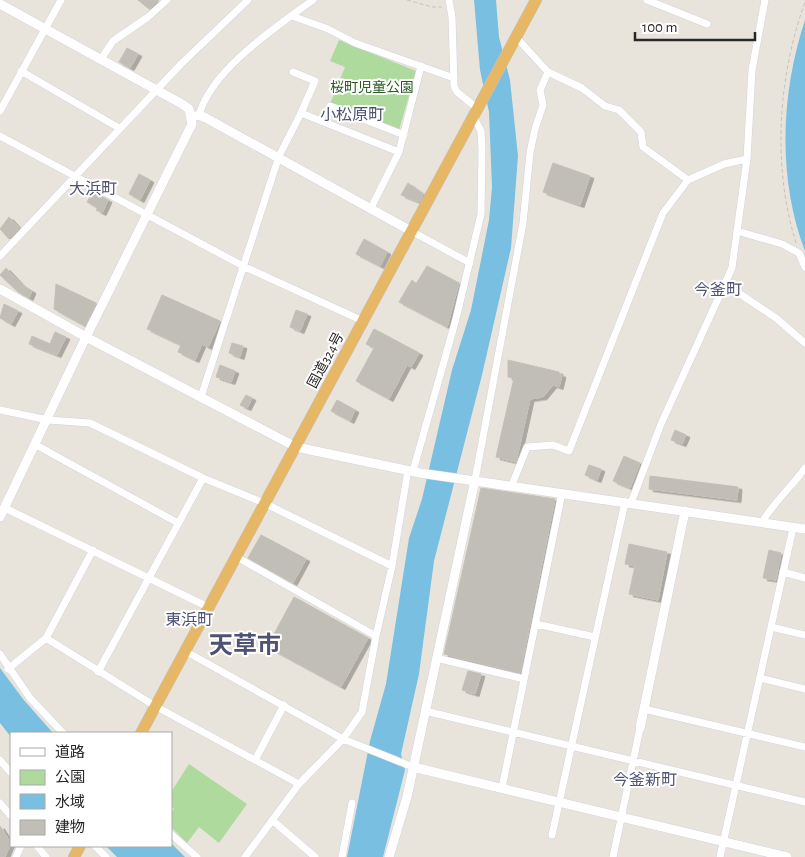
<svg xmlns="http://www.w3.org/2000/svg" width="805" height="857" font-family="'Alegreya Sans','Noto Sans JP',sans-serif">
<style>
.green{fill:#aeda9d}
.water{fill:#79bfe1}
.building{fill:#c1beb8;stroke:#c4c0b5;filter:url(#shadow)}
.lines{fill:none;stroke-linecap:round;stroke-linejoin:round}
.minor-casing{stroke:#d1d3df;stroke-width:8}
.tertiary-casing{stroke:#d1d3df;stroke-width:10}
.trunk-casing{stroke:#c3c3c3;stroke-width:12}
.path{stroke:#c3c3c3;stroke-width:1;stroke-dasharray:4 2.5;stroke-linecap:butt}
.minor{stroke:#fff;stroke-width:7}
.tertiary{stroke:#fff;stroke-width:9}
.trunk{stroke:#e6b866;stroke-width:11}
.labels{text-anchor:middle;stroke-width:4;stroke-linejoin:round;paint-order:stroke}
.park-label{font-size:14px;fill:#2a5c21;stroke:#fff}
.street-label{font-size:14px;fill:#282828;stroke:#fff}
.quarter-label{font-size:16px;fill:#4e5273;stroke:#fff}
.town-label{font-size:24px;font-weight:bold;fill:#4e5273;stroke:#fff}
</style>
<defs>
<filter id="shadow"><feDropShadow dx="4" dy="2.5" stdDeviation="0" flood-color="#0004"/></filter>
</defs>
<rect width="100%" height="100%" fill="#e9e4db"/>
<!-- green -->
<path class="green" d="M339,40L416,71L399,130L330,104L345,67L330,61Z
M189,764L247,804L219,843L199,827L187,843L171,827V813L174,809L171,806V792Z"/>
<!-- water -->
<path class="water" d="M474,0H496L499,37L510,80L518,156L511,248L482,375L434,561L419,674L401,754L405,770L383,857H347L370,741L386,684L409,538L422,499L452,370L471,310L489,220L492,187L489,112L480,70Z
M805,20V251C777,177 781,93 805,20Z
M0,668L23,699L53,733H11V737L0,723Z
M171,843L185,857H117L106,846H171Z"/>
<!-- building -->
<path class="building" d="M138,0H159L149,9Z
M127,48L138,54L130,68L119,62Z
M553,163L590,176L580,205L543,192Z
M139,174L150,180L140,200L129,194Z
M408,183L423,194L419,202L401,195Z
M93,192L108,200L102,213L96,210L98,208L87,202Z
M9,217L19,228L9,239L0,229Z
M364,239L387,252L380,266L356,254Z
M427,266L459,283L447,327L399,302L412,280L416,284Z
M6,268L22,285L32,291L29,298L18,292L0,275Z
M56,284L96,303L85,326L54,309Z
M162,295L220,321L208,347L202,344L195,360L178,352L181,345L147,329Z
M4,304L18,311L11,324L0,318Z
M296,310L307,314L300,331L290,327Z
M374,329L419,353L411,367L407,365L389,399L356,381L374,348L366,344Z
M55,332L66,337L57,355L29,344L32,336L50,344Z
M232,343L243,346L240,357L229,353Z
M508,360L559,372V374L562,375L559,387L553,385L543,397L530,399L516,462L496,457L514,378L508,377Z
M220,365L235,371L231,382L216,377Z
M246,395L252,398L247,408L240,405Z
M337,400L355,410L350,421L331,411Z
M675,430L686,435L682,444L671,440Z
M624,456L640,463L630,488L613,481Z
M589,465L601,469L597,480L585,475Z
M650,476L738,487L737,500L649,489Z
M481,488L555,499L520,673L444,654Z
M261,535L306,559L293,583L248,558Z
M629,544L667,552L658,600L629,594L635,566L625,564Z
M769,550L781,553L776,580L763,578Z
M294,597L368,638L341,687L267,647Z
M468,671L481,674L475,694L462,690Z
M0,826L11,843L5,857H0Z"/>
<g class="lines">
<defs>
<path id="minor" d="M449,0L452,17L454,86L457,92L477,108
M647,0L707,24
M292,16L328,29L355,43L454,78
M516,37L548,72L582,88L605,106L619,110L641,132L643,147L688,180L724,164L747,159
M101,59L113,41L148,17L167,0
M21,71L119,128
M293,72L315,81L301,113
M330,106L404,135
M0,111L61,0
M199,115C212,69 275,28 313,0
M0,136L243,266L363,321
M371,208L399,152L421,66
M411,231L470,263
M737,231L782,244L799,253L805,267
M0,256L181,64L248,0
M725,284L776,318L805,343
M201,397L279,156L301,113L399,152
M0,410L48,420L90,423L203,478L264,503L392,566
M36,445L178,523
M413,471L456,319L481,214L482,150L481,131L473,116
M475,480L523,223L530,153L535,129L543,105L540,90L548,72
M512,485L527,447L553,445L569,451L663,213L688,180
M631,503L661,424L732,268L747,159L752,70L765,0
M5,508L208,607
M762,523C767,510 795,483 805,468
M235,556L376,636
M783,572L805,578
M536,624L595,637
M771,627L805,635
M46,638L155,706L299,784
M185,651L343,739L413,767
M0,654L30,698L63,733
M436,658L524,679
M8,669L46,638L93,550
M98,672L203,478
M760,678L805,689
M644,709L805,747
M425,711L805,802
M0,760L11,773
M255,760L284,705
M502,788L562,493
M0,803L11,816
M272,820L315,857
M171,834L197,857
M552,835L625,502
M37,846L46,857
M95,846L106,857
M16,857L21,846
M245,857L299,784L343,739L362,712L376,636L392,566L408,470
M342,857L352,803
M613,857L640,728
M720,857L793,528"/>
<path id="tertiary" d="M0,4L182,104L189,109L192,124L86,337L0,517
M192,117L199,115L206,118L411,231
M0,289L86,337L296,447L420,473L805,529
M640,728L685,511
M413,767L787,857
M389,857L407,797L475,480"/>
<path id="trunk" d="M141,733L536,0
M74,857L80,846"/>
</defs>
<!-- minor casing -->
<use href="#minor" class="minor-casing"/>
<!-- tertiary casing -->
<use href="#tertiary" class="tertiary-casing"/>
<!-- trunk casing -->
<use href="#trunk" class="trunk-casing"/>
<!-- path -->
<path class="path" d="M407,0L432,7H442
M796,243C772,166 778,77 805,2"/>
<!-- minor -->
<use href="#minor" class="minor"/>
<!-- tertiary -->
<use href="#tertiary" class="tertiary"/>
<!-- trunk -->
<use href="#trunk" class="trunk"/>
</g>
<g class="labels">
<!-- park labels -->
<g class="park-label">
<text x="372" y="92">桜町児童公園</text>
</g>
<!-- street labels -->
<g class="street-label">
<text transform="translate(325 360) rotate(-62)" y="5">国道324号</text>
</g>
<!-- quarter labels -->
<g class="quarter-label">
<text x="352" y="120">小松原町</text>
<text x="93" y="194">大浜町</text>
<text x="718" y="295">今釜町</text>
<text x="189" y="625">東浜町</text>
<text x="645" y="785">今釜新町</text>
</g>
<!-- town labels -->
<g class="town-label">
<text x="245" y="653">天草市</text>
</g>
</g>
<!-- legend -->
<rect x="10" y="732" width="162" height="115" fill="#ffffff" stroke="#a9a9a9"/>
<rect x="20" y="748" width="25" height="8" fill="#ffffff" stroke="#a9a9a9"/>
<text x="55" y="757" font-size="15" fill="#282828">道路</text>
<rect x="20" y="770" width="25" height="15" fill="#aeda9d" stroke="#a9a9a9"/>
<text x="55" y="782" font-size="15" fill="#282828">公園</text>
<rect x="20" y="794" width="25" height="15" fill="#79bfe1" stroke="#a9a9a9"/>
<text x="55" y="807" font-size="15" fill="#282828">水域</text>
<rect x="20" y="820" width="25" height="15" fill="#c1beb8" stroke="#a9a9a9"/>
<text x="55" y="832" font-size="15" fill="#282828">建物</text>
<!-- scale -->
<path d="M635 32v8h120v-8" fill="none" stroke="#282828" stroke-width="2.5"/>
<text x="642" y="32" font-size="15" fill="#282828" stroke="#ffffff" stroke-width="4" paint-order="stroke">100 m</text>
</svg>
